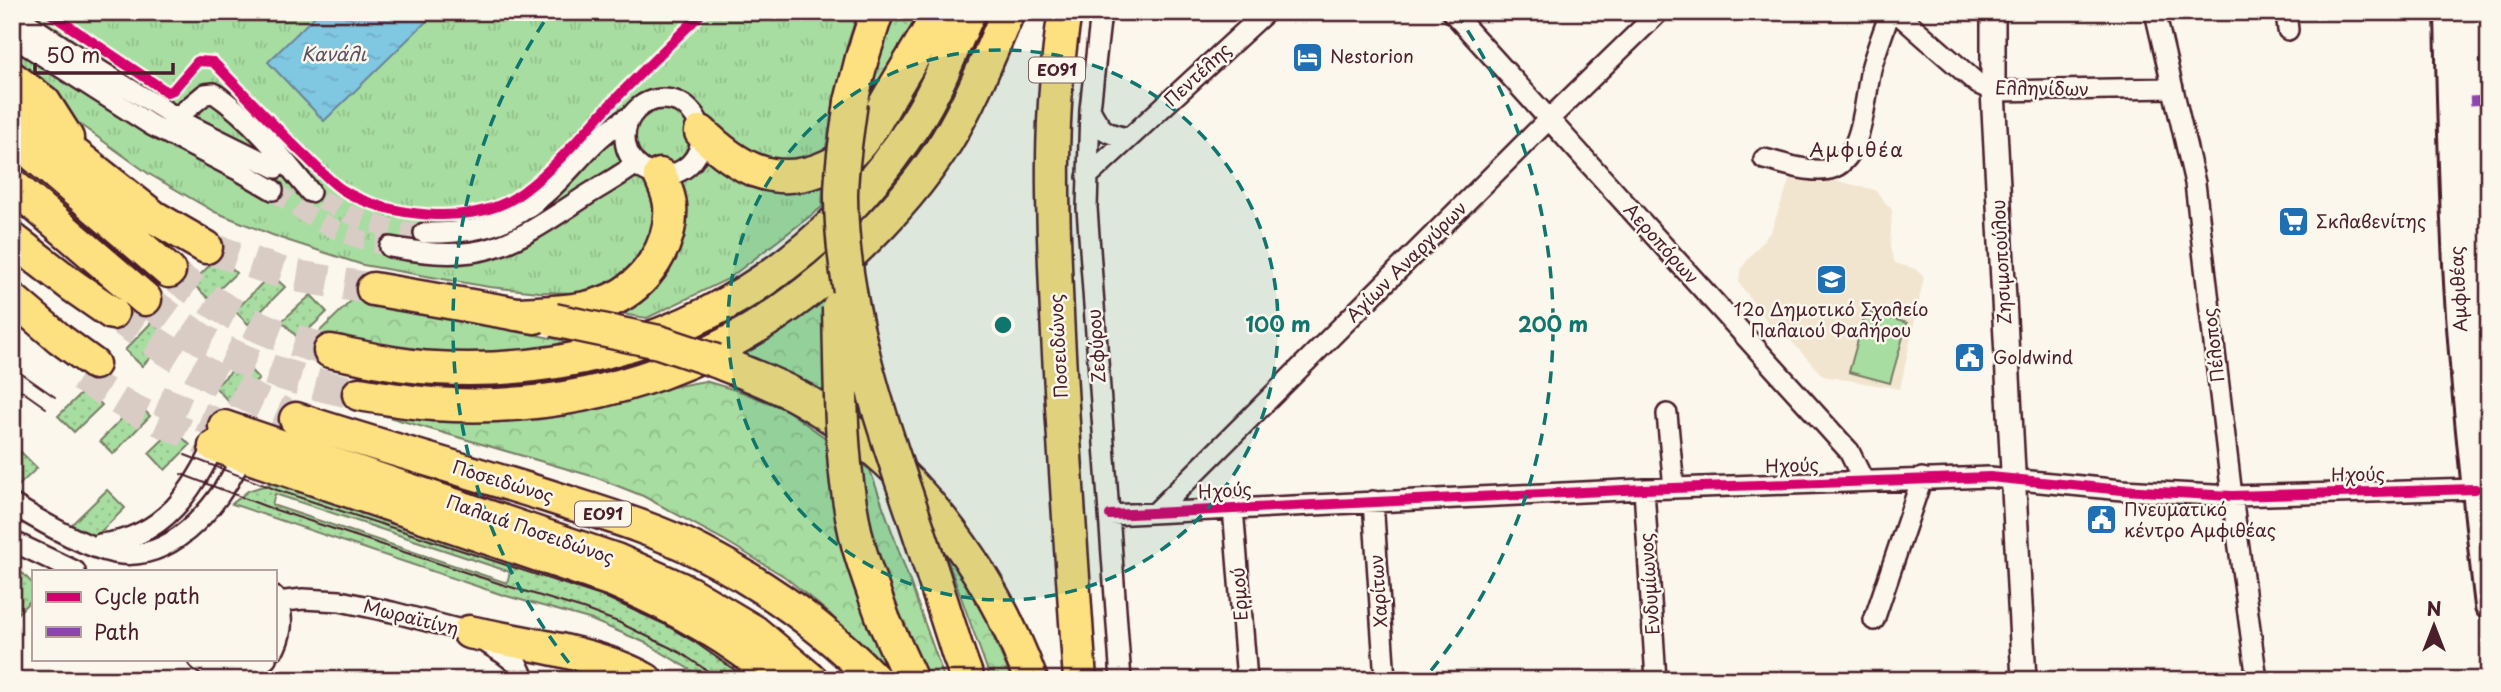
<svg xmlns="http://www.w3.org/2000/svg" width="2501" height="692" font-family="'Playpen Sans',sans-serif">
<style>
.built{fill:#f2e5d0}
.grass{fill:url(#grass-dots);stroke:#787e66;stroke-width:2;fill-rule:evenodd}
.forest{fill:url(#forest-crowns);stroke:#787e66;stroke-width:2}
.park{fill:url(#park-tufts);stroke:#787e66;stroke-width:2}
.pitch{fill:#a7dda0;stroke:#787e66;stroke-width:2}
.water{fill:url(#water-ripples);stroke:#6a8498;stroke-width:2}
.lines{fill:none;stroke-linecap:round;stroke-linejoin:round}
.minor-tunnel{stroke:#d8ccc5;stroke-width:19;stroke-dasharray:19 10;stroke-linecap:butt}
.primary-tunnel{stroke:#d8ccc5;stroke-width:30;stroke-dasharray:30 15;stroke-linecap:butt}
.trunk-tunnel{stroke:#d8ccc5;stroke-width:32;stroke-dasharray:32 16;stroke-linecap:butt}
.minor-casing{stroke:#4a1f2b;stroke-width:24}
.tertiary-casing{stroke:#4a1f2b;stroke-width:28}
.secondary-casing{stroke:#4a1f2b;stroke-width:32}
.primary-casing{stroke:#4a1f2b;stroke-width:35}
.trunk-casing{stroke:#4a1f2b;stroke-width:37}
.minor{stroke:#fbf7ec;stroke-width:19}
.tertiary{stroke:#fbf7ec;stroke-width:23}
.secondary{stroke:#fbf7ec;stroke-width:26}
.primary{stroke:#fde080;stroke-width:30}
.trunk{stroke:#fde080;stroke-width:32}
.tram{stroke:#4a1f2b;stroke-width:2}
.trunk-bridge-casing{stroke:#4a1f2b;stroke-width:37;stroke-linecap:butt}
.trunk-bridge{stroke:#fde080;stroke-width:32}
.quiet{stroke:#8e44ad;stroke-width:9;stroke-dasharray:18 9;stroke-linecap:butt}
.cycleway-casing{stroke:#fbf7ec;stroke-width:15}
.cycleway{stroke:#d6006c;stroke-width:10}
.ring{fill:none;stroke:#0f766e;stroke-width:3.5;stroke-dasharray:12 9}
.labels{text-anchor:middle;stroke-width:5;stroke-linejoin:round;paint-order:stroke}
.shield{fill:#fbf7ec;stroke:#7f6065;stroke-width:2}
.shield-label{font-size:16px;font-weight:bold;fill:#4a1f2b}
.poi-label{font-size:18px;fill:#4a1f2b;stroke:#fbf7ec;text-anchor:start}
.street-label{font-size:18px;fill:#4a1f2b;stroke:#fbf7ec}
.water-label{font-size:19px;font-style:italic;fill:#5a5162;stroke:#fbf7ec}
.neighbourhood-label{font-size:19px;letter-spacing:2px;fill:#4a1f2b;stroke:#fbf7ec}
.centre{fill:#0f766e;stroke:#fbf7ec;stroke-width:3.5}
.ring-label{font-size:21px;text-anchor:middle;font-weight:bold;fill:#0f766e;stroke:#fbf7ec;stroke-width:5;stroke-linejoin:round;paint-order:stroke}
</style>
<defs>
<pattern id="grass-dots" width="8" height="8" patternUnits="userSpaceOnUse" patternTransform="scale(1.75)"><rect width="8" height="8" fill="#a7dda0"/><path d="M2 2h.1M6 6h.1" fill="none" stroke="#91bd8a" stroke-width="1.8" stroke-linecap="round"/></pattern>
<pattern id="forest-crowns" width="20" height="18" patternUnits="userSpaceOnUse" patternTransform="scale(1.75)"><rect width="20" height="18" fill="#a7dda0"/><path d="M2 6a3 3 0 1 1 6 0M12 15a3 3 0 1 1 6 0" fill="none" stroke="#91bd8a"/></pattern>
<pattern id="park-tufts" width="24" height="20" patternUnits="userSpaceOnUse" patternTransform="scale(1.75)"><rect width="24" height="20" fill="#a7dda0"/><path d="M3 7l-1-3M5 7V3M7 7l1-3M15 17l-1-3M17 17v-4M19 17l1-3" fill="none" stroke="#91bd8a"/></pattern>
<pattern id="water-ripples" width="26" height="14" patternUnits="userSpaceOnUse" patternTransform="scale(1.75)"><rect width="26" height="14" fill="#80c7e1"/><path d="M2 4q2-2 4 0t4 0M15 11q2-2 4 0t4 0" fill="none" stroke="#70aac1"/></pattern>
</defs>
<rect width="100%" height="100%" fill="#fbf7ec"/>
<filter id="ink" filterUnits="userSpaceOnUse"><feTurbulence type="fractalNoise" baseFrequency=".0143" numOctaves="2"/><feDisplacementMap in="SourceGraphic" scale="14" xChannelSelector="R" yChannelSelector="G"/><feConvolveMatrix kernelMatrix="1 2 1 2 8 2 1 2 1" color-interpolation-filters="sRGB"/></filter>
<g filter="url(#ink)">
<!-- built -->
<path class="built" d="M1793,170L1875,190L1892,210L1890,248L1895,263L1916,269L1924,277L1900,389L1823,376L1783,332L1774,331L1739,283L1740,272L1745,263L1771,231Z"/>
<!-- grass -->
<path class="grass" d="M219,256L236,273L209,299L192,283Z
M271,274L285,287L248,324L235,311Z
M311,295L327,312L299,339L282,321Z
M152,322L169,339L142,366L125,350Z
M242,361L259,379L232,405L215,387Z
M86,389L102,405L74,432L58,416Z
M137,403L150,416L113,454L100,441Z
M174,429L190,445L165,470L149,453Z
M21,452L37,468L12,492V461Z
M269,484L290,486L596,586L666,615L763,680H707L646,643L589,619L503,595L232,504L248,491ZM275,494L510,572L507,583L272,505Z
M107,490L125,508L88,544L70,526Z
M22,573L33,584V598L12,619V583Z"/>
<!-- forest -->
<path class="forest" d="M895,12H929L865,108L880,54Z
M827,266L838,332L863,423L738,353Z
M353,299L368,303L567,341C492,368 392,354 318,333Z
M705,381L742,392L785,409L870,470L945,680H891L830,614L785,577L724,540L643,496L595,477L382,415L465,420L535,412Z
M940,539L988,624L1012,680H991Z"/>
<!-- park -->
<path class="park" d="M12,12H858L847,46L825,152L822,207L728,279L647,318L628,315L578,293L539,292L489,287L363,265L280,238L215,212L149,174L71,118L12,71Z"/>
<!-- pitch -->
<path class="pitch" d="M1866,311L1907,323L1890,383L1849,372Z"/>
<!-- water -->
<path class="water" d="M319,12H436L324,121L268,62Z"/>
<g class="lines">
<!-- minor-tunnel -->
<path class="minor-tunnel" d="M297,183C336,211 375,230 424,233
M273,190C309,219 345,238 390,247"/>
<!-- primary-tunnel -->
<path class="primary-tunnel" d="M80,377L131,408L214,446
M159,400L224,426"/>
<!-- trunk-tunnel -->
<path class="trunk-tunnel" d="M206,247L285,274L373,289
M169,271C224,313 263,333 330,351
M145,299C167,315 188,332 212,345C258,370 309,383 359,394
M112,313C170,354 231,391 296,419"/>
<defs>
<path id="minor" d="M1101,12L1090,109L1087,208L1121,680
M1452,12L1849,451L1863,480
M1896,12L1978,84L1993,91L2173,88
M2155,12L2195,183L2232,496L2257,680
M2286,12L2288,30
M12,13L86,62L187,124L276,168
M12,36L151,125L242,172L273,190
M625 137a38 38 0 1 1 76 0a38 38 0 1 1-76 0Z
M1090,109C1101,131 1105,134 1129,138
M176,118L205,94L214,93C253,120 281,156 310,192
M1764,159C1782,163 1815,175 1833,168C1864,156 1865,95 1871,69C1876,50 1884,31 1890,12
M1087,177L1266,12
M424,233C493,234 525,219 571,168C590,147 606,129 631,116
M390,247C482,264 507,248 581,199C599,187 619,177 636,164
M1667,414L1674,488
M1644,489L1656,680
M1373,501L1385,680
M12,504C38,520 85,547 114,553C177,565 225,496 247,446
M1233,508L1247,680
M1156,512L1548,120L1659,12
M1110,515L1644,489L1990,477L2122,490L2232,496L2475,489
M12,541L75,571
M100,544C164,538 194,490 219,436
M275,597C284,614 283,631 275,648
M277,602L303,599L340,601L392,612L469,632L504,654L518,665L525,680
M1874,620L1922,478
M198,659C218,678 245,675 266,659"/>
<path id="tertiary" d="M1993,12V91L2024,680"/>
<path id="secondary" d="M2449,12C2451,108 2453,204 2459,299C2466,402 2477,504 2489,606
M2468,12L2478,298L2489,410"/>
<path id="primary" d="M12,298L60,339L94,364
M224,426L616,559L688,591L755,631L813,680
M214,446L612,581C671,606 729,637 778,680"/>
<path id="trunk" d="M1065,12C1047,120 1053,227 1058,335C1064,450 1072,565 1080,680
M12,78L44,102L67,138
M851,102L862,58L877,12
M12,105L154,217L206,247
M701,132C737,167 773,189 824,168C833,164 845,159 852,152C867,138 878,117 888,99C905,70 923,41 940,12
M12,136L169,271
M12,185L145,299
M12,239L73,286L112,313
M373,289L535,317
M516,314C548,312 582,313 611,300C646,285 673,244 670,205C669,194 664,185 660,175
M330,351C365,358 400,366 435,368C634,379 808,290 916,122C938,88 952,49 969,12
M716,361C745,373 776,384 804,400C910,461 989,565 1031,680
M359,394C384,398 408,402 433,404C591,415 741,361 854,251C889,218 921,182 946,142C971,101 989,56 1008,12
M296,419C379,446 462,469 545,495C597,512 651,527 700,552C765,585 824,627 875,680
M884,621L911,680
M469,632C524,644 597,652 646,680
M958,653L968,680"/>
</defs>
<!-- minor casing -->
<use href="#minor" class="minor-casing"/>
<!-- tertiary casing -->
<use href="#tertiary" class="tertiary-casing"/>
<!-- secondary casing -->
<use href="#secondary" class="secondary-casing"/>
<!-- primary casing -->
<use href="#primary" class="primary-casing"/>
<!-- trunk casing -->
<use href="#trunk" class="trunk-casing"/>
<!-- minor -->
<use href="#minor" class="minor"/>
<!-- tertiary -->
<use href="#tertiary" class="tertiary"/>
<!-- secondary -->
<use href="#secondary" class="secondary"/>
<!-- primary -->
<use href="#primary" class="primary"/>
<!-- trunk -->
<use href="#trunk" class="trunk"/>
<!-- tram -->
<path class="tram" d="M12,367L55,397
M12,384L46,408
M185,455L277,490L607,598L664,624L696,643L749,680
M181,474L270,508L501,584L583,609L618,622L681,653L721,680"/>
<defs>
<path id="trunk-bridge" d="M851,102C847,133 841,165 841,197C842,311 881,420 917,526C931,568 944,610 958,653
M839,307C841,386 839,467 858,544C865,570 875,595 884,621
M554,320L659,342L716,361"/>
</defs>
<!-- trunk-bridge casing -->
<use href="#trunk-bridge" class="trunk-bridge-casing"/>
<!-- trunk-bridge -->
<use href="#trunk-bridge" class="trunk-bridge"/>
<!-- quiet -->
<path class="quiet" d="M2470,101L2489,100"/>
<defs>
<path id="cycleway" d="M48,12L167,92L173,90L198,61L213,62C243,92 272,124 302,153C315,165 327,179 341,189C384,217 470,226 514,198C546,178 580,137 605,110C637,76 670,44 703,12
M1110,515L1644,489L1990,477L2122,490L2232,496L2475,489"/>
</defs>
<!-- cycleway casing -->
<use href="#cycleway" class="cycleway-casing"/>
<!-- cycleway -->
<use href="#cycleway" class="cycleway"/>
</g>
</g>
<!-- distance rings -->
<circle cx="1003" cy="325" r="275" fill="#0f766e" fill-opacity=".12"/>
<g class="ring">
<circle cx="1003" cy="325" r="275"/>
<path d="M582 679A550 550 0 0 1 550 13M1456 13A550 550 0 0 1 1424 679"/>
</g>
<!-- icons -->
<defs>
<symbol id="hotel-square" viewBox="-11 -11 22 22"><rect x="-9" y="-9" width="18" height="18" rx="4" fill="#1f6fb2" stroke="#fbf7ec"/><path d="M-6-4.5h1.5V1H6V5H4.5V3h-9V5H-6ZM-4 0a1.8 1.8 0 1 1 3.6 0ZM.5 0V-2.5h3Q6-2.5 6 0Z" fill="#fff"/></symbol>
<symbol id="supermarket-square" viewBox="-11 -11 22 22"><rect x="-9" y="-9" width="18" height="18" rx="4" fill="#1f6fb2" stroke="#fbf7ec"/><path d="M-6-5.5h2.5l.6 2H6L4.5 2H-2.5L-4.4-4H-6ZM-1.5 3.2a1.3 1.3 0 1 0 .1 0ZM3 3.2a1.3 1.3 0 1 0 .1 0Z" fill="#fff"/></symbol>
<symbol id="school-square" viewBox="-11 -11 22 22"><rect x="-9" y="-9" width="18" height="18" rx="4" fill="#1f6fb2" stroke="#fbf7ec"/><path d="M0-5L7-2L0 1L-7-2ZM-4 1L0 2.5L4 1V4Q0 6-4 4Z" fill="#fff"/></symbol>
<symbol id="civic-square" viewBox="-11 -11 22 22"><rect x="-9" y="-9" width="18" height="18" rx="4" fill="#1f6fb2" stroke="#fbf7ec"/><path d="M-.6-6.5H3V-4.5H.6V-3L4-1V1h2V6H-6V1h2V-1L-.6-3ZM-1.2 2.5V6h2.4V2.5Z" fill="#fff"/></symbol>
</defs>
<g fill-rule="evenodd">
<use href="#hotel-square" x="1290" y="40" width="35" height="35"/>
<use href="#supermarket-square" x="2276" y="204" width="35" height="35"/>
<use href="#school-square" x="1814" y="262" width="35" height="35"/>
<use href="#civic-square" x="1952" y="340" width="35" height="35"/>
<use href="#civic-square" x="2084" y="502" width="35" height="35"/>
</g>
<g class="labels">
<!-- shield labels -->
<g class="shield">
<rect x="1029" y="57.5" width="56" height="25" rx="5"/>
<rect x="575" y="501.5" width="56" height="25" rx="5"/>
</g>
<g class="shield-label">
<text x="1057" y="76">ΕΟ91</text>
<text x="603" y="520">ΕΟ91</text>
</g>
<!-- poi labels -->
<g class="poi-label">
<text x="1330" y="63">Nestorion</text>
<text x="2316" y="228">Σκλαβενίτης</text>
<text x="1831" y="316" text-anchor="middle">12ο Δημοτικό Σχολείο<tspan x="1831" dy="21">Παλαιού Φαλήρου</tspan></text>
<text x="1993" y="364">Goldwind</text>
<text x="2124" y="516">Πνευματικό<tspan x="2124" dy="21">κέντρο Αμφιθέας</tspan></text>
</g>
<!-- street labels -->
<g class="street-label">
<text transform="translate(1198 75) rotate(-43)" y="6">Πεντέλης</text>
<text transform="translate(2042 89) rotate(1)" y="6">Ελληνίδων</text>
<text transform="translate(1661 244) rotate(48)" y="6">Αεροπόρων</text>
<text transform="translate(1407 262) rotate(-45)" y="6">Αγίων Αναργύρων</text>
<text transform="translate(2002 262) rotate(-93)" y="6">Ζησιμοπούλου</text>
<text transform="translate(2459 289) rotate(-93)" y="6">Αμφιθέας</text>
<text transform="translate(2214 345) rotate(-97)" y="6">Πέλοπος</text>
<text transform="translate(1059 346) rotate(-93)" y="6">Ποσειδώνος</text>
<text transform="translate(1097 346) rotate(-94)" y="6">Ζεφύρου</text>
<text transform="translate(1792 466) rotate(-2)" y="6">Ηχούς</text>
<text transform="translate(2358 475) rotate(-1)" y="6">Ηχούς</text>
<text transform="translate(503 482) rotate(17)" y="6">Ποσειδώνος</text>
<text transform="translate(1225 491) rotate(-3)" y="6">Ηχούς</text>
<text transform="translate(530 530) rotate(19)" y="6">Παλαιά Ποσειδώνος</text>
<text transform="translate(1650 584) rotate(-94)" y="6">Ενδυμίωνος</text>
<text transform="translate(1379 591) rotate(-94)" y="6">Χαρίτων</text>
<text transform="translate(1240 594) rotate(-94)" y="6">Ερμού</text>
<text transform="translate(411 618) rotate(14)" y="6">Μωραϊτίνη</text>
</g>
<!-- water labels -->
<g class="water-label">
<text x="334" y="61">Κανάλι</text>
</g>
<!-- neighbourhood labels -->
<g class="neighbourhood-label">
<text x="1857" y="157">Αμφιθέα</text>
</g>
</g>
<circle cx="1003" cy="325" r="10" class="centre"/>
<g class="ring-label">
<text x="1278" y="332">100 m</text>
<text x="1553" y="332">200 m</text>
</g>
<!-- margin -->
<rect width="2501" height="692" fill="none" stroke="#fbf7ec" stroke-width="42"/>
<rect x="21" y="21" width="2459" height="650" fill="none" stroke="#4a1f2b" stroke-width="2.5" filter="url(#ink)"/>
<!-- legend -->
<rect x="32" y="570" width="245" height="91" fill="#fbf7ec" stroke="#b4a19f" stroke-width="2"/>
<rect x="46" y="592" width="35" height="10" fill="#d6006c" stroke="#b4a19f" stroke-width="2"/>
<text x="94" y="604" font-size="21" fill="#4a1f2b">Cycle path</text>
<rect x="46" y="627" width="35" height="10" fill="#8e44ad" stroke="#b4a19f" stroke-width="2"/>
<text x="94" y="640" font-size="21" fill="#4a1f2b">Path</text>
<!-- north arrow -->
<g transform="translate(2434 626)" stroke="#fbf7ec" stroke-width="5" paint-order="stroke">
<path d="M0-5L12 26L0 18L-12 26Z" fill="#4a1f2b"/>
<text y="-10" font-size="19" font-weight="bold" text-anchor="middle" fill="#4a1f2b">N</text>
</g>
<!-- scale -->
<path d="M35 63v10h138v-10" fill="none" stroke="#4a1f2b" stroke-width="3.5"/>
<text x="46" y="63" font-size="21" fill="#4a1f2b" stroke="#fbf7ec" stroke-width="5" paint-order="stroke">50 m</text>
</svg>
